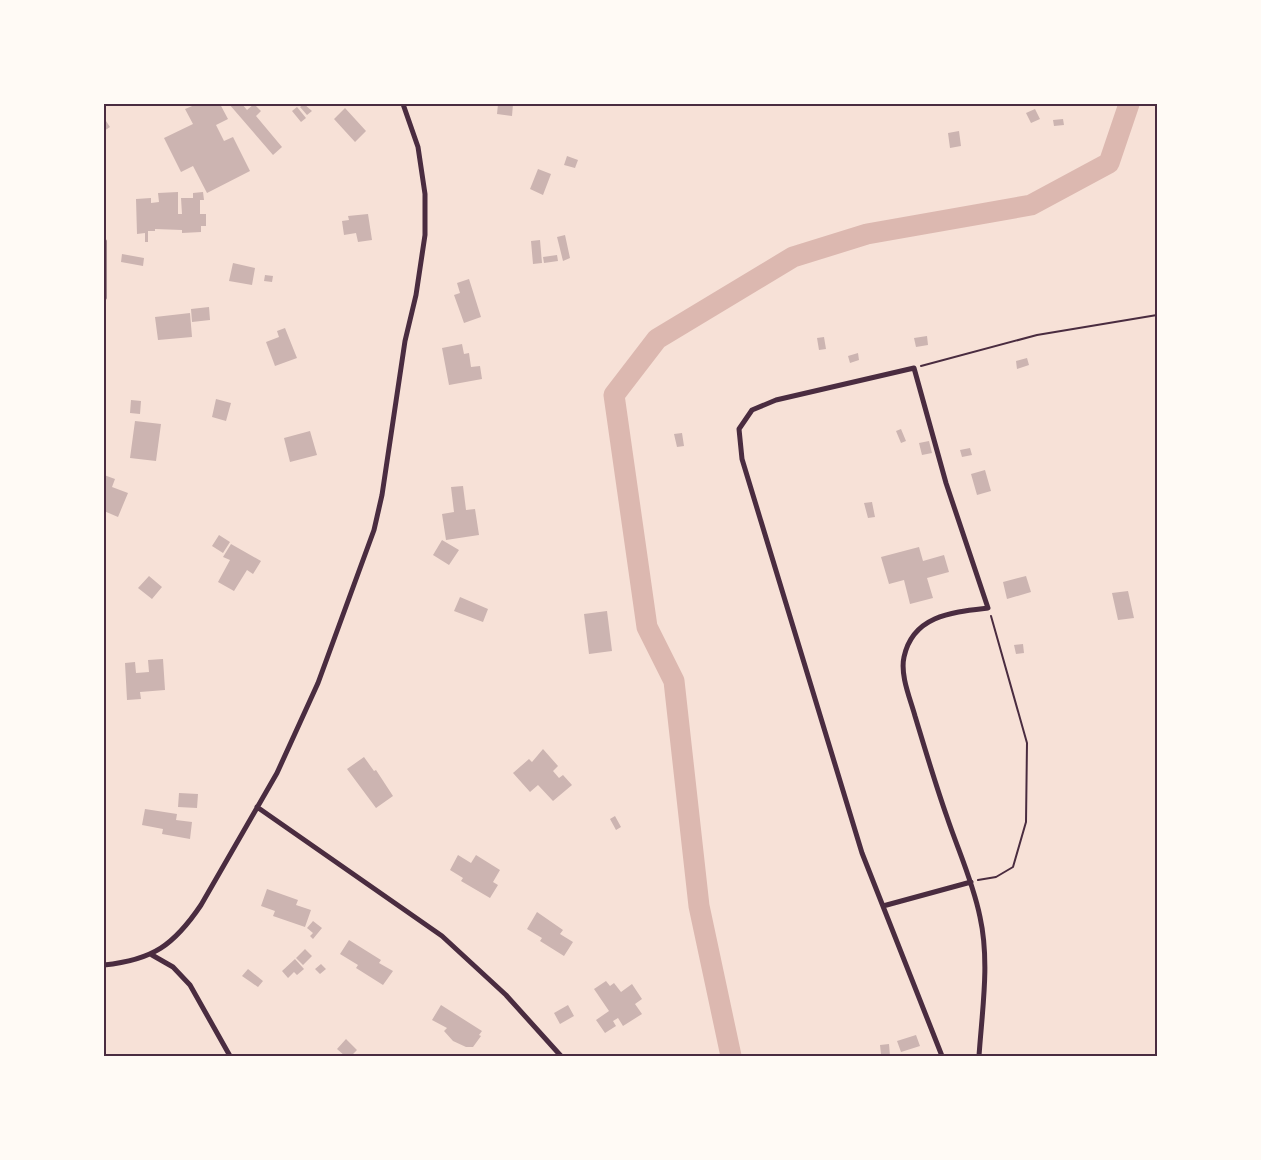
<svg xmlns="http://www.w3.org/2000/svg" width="1261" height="1160" font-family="Overpass,sans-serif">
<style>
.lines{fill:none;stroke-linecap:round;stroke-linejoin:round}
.river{stroke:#dcb8b0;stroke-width:21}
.building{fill:#ccb4b1}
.path{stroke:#4a2c40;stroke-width:2}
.minor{stroke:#4a2c40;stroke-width:5}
.neatline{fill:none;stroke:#4a2c40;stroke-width:2}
</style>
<rect width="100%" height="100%" fill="#f7e1d7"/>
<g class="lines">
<!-- river -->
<path class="river" d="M731,1056L699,906L674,681L647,627L614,395L657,339L793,257L867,234L1031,205L1109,163L1129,104"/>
</g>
<!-- building -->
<path class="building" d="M197,104H220L228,119L216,125L224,141L233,137L250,171L207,193L193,166L181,172L164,138L193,124L185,109Z
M229,104H242L247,110L254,104L261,111L256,116L282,147L273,155Z
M304,104L312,111L307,115L300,107Z
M498,104H513L512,116L497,114Z
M297,107L306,118L301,122L292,111Z
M345,108L366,131L355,142L334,119Z
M1035,109L1040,119L1031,123L1026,113Z
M104,118L110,127L104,131Z
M1063,119L1064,125L1054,126L1053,120Z
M959,131L961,146L950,148L948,133Z
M567,156L578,160L575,168L564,165Z
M538,169L551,174L543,195L530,189Z
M178,192V214H182L181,198H193V193L203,192L204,200H200V214H206V226H201V232L182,233V230L155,229V231H148V242H145V233L137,234L136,199L151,198V203L159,202L158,193Z
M368,214L372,240L358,242L356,233L344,235L342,221L349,220L348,216Z
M565,235L570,258L563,261L557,237Z
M540,240L542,263L533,264L531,241Z
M122,254L144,258L143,266L121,262Z
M557,255L558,261L544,263L543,257Z
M233,263L255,268L252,285L229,281Z
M265,275L273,276L272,282L264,281Z
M469,279L481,317L464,323L454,295L460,293L457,283Z
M209,307L210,320L192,322L191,309Z
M190,313L192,337L158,340L155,317Z
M285,328L297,358L275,366L266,342L279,337L277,331Z
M927,336L928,345L916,347L914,338Z
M824,337L826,349L819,350L817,338Z
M462,344L464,354L469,353L471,367L480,366L482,379L449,385L442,348Z
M858,353L859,360L850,363L848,356Z
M1027,358L1029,365L1017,369L1016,361Z
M216,399L231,403L226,421L212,417Z
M131,400L141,401L140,414L130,413Z
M135,421L161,424L156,461L130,458Z
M901,429L906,441L901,443L896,431Z
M310,431L317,455L290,462L284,438Z
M682,433L684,446L677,447L674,434Z
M929,441L932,453L922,455L919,443Z
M970,448L972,455L962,457L960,450Z
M985,470L991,491L977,495L971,474Z
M104,475L115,479L112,487L128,493L118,517L104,511Z
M463,486L466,510L475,509L479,535L446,540L442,514L454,512L451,487Z
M872,502L875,517L868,518L864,503Z
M219,535L230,542L223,553L212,546Z
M442,540L459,550L449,565L433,555Z
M231,544L261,561L253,574L247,570L234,591L218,582L230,560L223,557Z
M919,547L923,561L944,555L949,572L927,578L933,598L910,604L904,580L889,584L881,557Z
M149,576L162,587L152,599L138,588Z
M1026,576L1031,592L1007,599L1003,582Z
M1128,591L1134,618L1118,620L1112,593Z
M460,597L488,609L483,622L454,611Z
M607,611L612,651L589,654L584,614Z
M1023,644L1024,653L1016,654L1014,645Z
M163,659L165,690L140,692L141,699L127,700L125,663L135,662L136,673L149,672L148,660Z
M543,749L558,766L553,771L559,778L563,775L572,785L553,801L538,785L530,792L513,773L529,759L532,762Z
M364,757L374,771L376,770L393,796L376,808L347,769Z
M179,793L198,794L197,808L178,807Z
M145,809L177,814L176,820L192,822L190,839L162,834L163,829L142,825Z
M615,816L621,827L616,830L610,819Z
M458,855L471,863L476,855L500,870L493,882L498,885L490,898L461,881L463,878L450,870Z
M267,889L298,900L296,905L311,910L305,927L273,916L275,911L261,906Z
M537,912L563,930L560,934L573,942L564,956L540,941L542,938L527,929Z
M313,921L322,928L313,939L310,936L313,933L307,928Z
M349,940L381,960L379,963L393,971L383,985L356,968L358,965L340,954Z
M305,949L312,956L303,965L296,958Z
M295,959L304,969L297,975L294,972L288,978L282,971Z
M321,964L326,969L320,974L315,969Z
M248,969L263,981L258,987L242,976Z
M606,981L610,986L614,983L621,992L632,984L642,999L635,1004L642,1014L623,1026L618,1018L613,1021L616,1026L605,1033L596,1020L609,1011L594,989Z
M441,1005L482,1031L479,1035L481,1036L473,1047H466L453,1041L444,1031L447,1028L432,1020Z
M568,1005L574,1016L560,1024L554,1013Z
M916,1035L920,1046L901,1052L897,1041Z
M346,1039L357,1050L351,1056H345L337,1049Z
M889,1044L890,1056H875L881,1054L880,1045Z"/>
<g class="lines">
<!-- path -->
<path class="path" d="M921,366L1037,335L1157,315
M978,880L996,877L1013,867L1026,822L1027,743L991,616"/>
<!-- minor -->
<path class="minor" d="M104,241V298
M257,807L442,936L506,995L561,1056
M883,906L971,882
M152,955L173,967L190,985L230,1056
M104,965C153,960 174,945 201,905L277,773L318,683L374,530L382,495L405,341L416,295L425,235V194L418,147L403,104
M942,1056L862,853L742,459L739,429L752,410L776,400L914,368L946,483L988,608C953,612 913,615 904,657C900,675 910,698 915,716C925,749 935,783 947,817C958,850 973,882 980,917C990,962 982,1011 979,1056"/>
</g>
<!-- border -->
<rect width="1261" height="1160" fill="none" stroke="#fffaf5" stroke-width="210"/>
<rect x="105" y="105" width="1051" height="950" class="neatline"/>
</svg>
